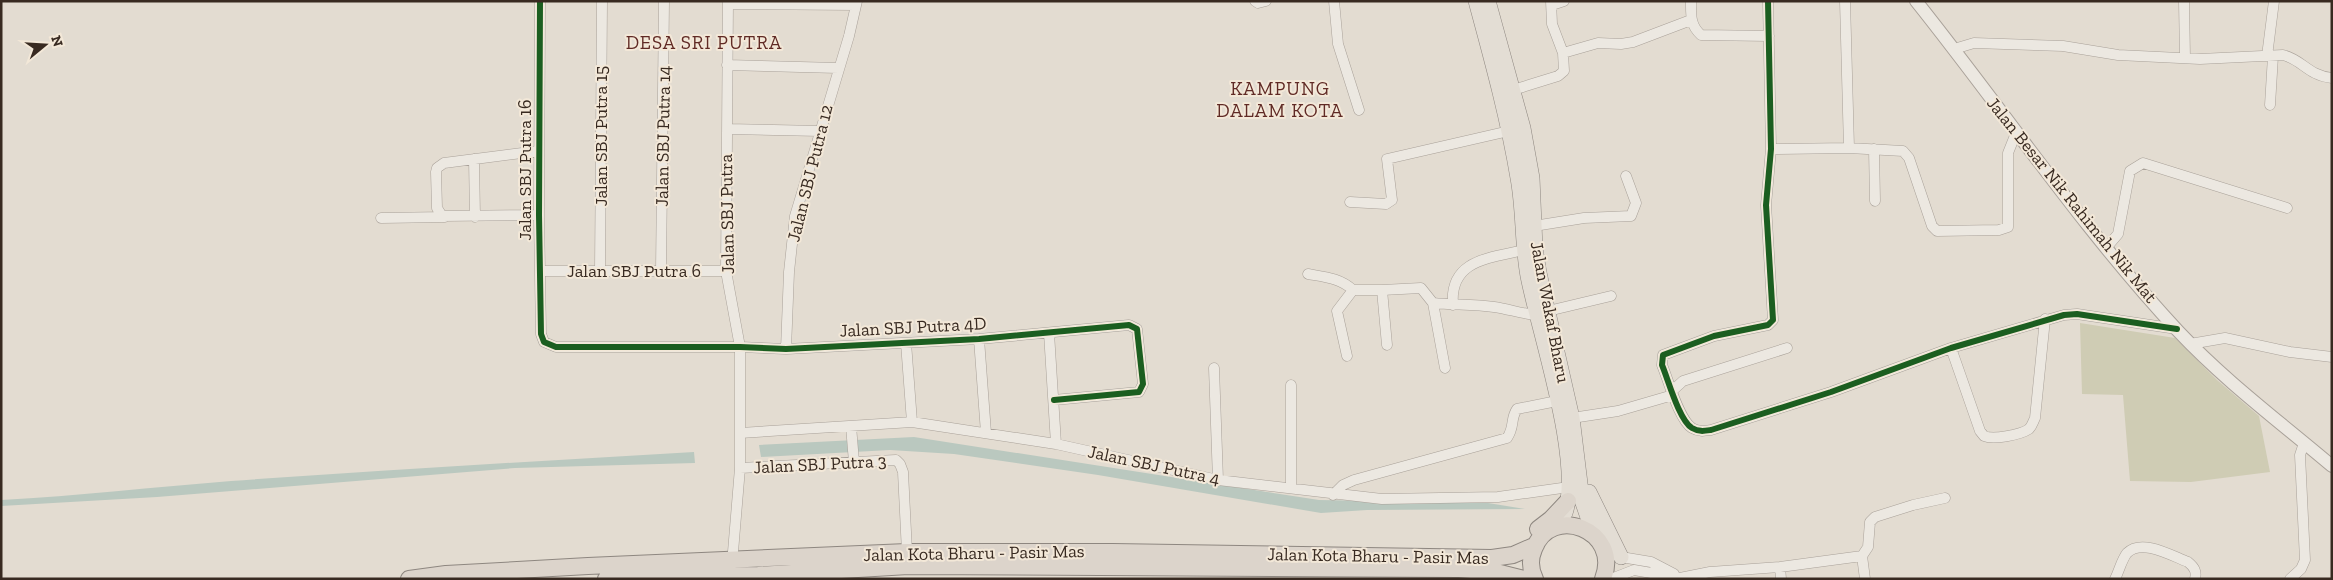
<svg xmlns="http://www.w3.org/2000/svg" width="2333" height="580" font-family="'Zilla Slab',serif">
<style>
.cemetery{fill:#cfccb4}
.water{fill:#bac8bf}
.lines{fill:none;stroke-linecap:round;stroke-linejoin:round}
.minor-casing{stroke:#a9a199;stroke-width:11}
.tertiary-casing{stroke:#a9a199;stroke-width:14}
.primary-casing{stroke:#8e8780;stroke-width:16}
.trunk-casing{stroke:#8e8780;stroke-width:18}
.minor{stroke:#ece8e1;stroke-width:10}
.tertiary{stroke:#ece8e1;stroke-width:12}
.primary{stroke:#e3ddd4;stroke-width:15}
.trunk{stroke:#dcd4cb;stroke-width:16}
.cycleway-casing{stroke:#f3e8d8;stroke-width:9}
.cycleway{stroke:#1b5e20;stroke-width:6}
.labels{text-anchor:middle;stroke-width:4;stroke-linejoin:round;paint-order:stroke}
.street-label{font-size:18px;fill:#382a21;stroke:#f3e8d8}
.neighbourhood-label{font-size:19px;letter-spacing:1px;fill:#602a25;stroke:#f3e8d8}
</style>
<rect width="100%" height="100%" fill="#e3dcd1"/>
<!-- cemetery -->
<path class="cemetery" d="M2080,323L2175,338L2217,380L2259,416L2270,472L2191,482L2130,481L2123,395L2082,394Z"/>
<!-- water -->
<path class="water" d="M914,437L1319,500L1488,503L1525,509L1367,510L1321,513L1098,475L954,454L890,450L761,457L759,445Z
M694,452L695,463L515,468L157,497L1,506V500C78,496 154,487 231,481C385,470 539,461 694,452Z"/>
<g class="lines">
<defs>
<path id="minor" d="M540,1L539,215L541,334L544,342L556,347H740L786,349L979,339L1129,325L1137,329L1143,384L1139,392L1054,400
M728,1L726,271L740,347V468L732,564
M1255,1L1258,3L1266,1
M1334,1L1338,44L1359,110
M1691,1C1691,15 1690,25 1701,35L1769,36
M1768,1L1771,149L1766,205L1773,320L1768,325L1714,336L1663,355L1662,365C1668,379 1679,420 1692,428C1699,432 1704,431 1711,430L1831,392L1951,348L2064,315L2077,314L2177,329
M1845,1L1849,148
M2184,1L2185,58
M728,4L856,5
M1552,5L1564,1
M1954,49L1974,43L2063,46L2118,55L2200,59L2283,55C2303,60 2307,75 2332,78
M1563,53L1598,43L1621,44L1633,42L1691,20
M2267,56L2274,1
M727,65L838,68
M1513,90L1558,76L1564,71L1563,53L1552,24L1551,1
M2270,105L2273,56
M727,129L820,131
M1771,149L1849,148L1903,151L1909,158L1932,226L1937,231L1999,230L2008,227V153L2016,133
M1874,149L1875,201
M538,151L444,163L437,168L436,172L437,208L442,216L539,215
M474,159L475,217
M1350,202L1386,204L1392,200L1387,159L1509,131
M381,218L445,217
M1534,226L1584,218L1631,216L1636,203L1626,176
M2106,248L2118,234L2130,171L2143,163L2287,208
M541,271H726
M600,271L602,1
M661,271L664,1
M1308,274C1325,277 1340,278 1353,290H1382
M1453,305C1449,259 1491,258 1524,250
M1548,311L1611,296
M1049,333L1056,444
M979,339L986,433
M906,343L912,422
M2190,344L2225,338L2290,352L2332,357
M1387,345L1382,290L1421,288L1433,303
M1951,348L1980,431L1984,436C1993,440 2020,435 2029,429C2032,426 2033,422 2035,418L2045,319
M786,349L789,272L795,216L849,36L857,1
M1347,356L1337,311L1353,290
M1214,368L1218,480
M1445,368L1433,303C1454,305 1474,304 1494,307C1509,309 1522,314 1537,315
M1291,385V488
M1672,391L1683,381L1787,348
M1572,418L1618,411L1673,395
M851,426L854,462
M740,433L912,422L1056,444L1218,480L1382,499L1498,497L1569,487
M740,468L896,460L900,464L903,472L907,552
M1333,495L1343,485L1354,480L1507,438C1515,427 1510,419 1517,409L1557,401
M1615,554L1621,557L1651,562L1674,574
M1780,567L1781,579
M1611,579L1634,570L1680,578L1710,572L1780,567L1862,556
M1865,579L1862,556L1868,547L1870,522L1875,517L1913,505L1945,498
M2115,579C2119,571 2122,559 2127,553C2142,538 2172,556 2188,562C2194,567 2197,571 2195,579
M2290,579L2301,569L2305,560L2300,455L2304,443"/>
<path id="tertiary" d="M1916,1C2004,111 2082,228 2178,331C2225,381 2280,422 2332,466"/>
<path id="primary" d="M1476,1C1492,60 1508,118 1518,178C1524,210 1522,243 1528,276C1539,333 1583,461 1565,513
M1488,1L1523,128L1532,178L1535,248L1539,273L1572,418L1582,500L1594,535
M1589,492L1621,557"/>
<path id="trunk" d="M1538,529L1551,519L1568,501
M409,579L446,574L588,566L907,552H1113L1492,558L1513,555L1536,545
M606,579L758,575L908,566L1459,569L1496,572L1524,579
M1535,579C1530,569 1530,558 1534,549C1551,503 1622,530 1603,579"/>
</defs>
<!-- minor casing -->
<use href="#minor" class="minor-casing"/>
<!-- tertiary casing -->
<use href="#tertiary" class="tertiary-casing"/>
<!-- primary casing -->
<use href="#primary" class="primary-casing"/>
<!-- trunk casing -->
<use href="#trunk" class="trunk-casing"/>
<!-- minor -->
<use href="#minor" class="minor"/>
<!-- tertiary -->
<use href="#tertiary" class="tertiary"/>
<!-- primary -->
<use href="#primary" class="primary"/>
<!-- trunk -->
<use href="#trunk" class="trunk"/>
<defs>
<path id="cycleway" d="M540,1L539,215L541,334L544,342L556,347H740L786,349L979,339L1129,325L1137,329L1143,384L1139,392L1054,400
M1768,1L1771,149L1766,205L1773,320L1768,325L1714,336L1663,355L1662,365C1668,379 1679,420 1692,428C1699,432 1704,431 1711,430L1831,392L1951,348L2064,315L2077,314L2177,329"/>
</defs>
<!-- cycleway casing -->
<use href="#cycleway" class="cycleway-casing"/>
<!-- cycleway -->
<use href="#cycleway" class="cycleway"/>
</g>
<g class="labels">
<!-- street labels -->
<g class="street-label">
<text transform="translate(601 136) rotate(-90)" y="6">Jalan SBJ Putra 15</text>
<text transform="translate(663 136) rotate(-89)" y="6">Jalan SBJ Putra 14</text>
<text transform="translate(525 170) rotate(-90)" y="6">Jalan SBJ Putra 16</text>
<text transform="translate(810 173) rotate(-76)" y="6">Jalan SBJ Putra 12</text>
<text transform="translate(2072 200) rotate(51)" y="6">Jalan Besar Nik Rahimah Nik Mat</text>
<text transform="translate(727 214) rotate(-91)" y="6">Jalan SBJ Putra</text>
<text x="634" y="277">Jalan SBJ Putra 6</text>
<text transform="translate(1550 312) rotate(79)" y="6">Jalan Wakaf Bharu</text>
<text transform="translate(913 327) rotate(-3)" y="6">Jalan SBJ Putra 4D</text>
<text transform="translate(820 464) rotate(-3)" y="6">Jalan SBJ Putra 3</text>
<text transform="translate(1154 465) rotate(12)" y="6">Jalan SBJ Putra 4</text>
<text transform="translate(974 553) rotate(-1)" y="6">Jalan Kota Bharu - Pasir Mas</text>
<text transform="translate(1378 556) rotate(1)" y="6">Jalan Kota Bharu - Pasir Mas</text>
</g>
<!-- neighbourhood labels -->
<g class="neighbourhood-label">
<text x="704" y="49">DESA SRI PUTRA</text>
<text x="1280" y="95">KAMPUNG<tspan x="1280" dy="22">DALAM KOTA</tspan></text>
</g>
</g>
<!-- border -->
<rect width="2333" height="580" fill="none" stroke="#382a21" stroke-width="5"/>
<!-- north arrow -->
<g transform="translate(45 45) rotate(72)" stroke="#f3e8d8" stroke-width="4" paint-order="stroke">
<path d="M0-4L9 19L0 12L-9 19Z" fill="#382a21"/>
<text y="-8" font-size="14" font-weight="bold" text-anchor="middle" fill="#382a21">N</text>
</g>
</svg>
